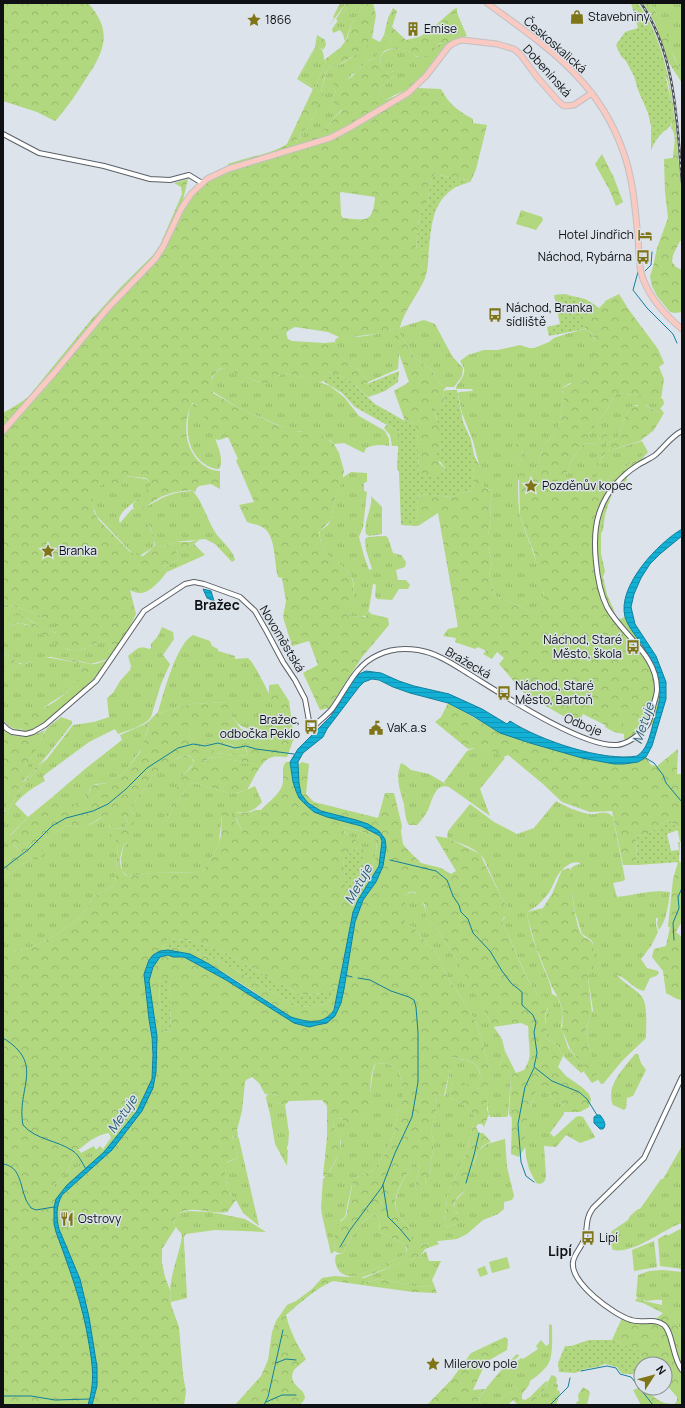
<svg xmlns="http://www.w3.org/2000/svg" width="685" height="1408" font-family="Manrope,sans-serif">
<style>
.grass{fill:url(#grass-tufts);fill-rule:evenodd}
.forest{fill:url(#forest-crowns);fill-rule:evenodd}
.garden{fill:url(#garden-dots)}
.pitch{fill:#b1d77f}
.water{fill:url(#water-rules);stroke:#12809c}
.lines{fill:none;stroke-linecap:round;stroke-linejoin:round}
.stream{stroke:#12809c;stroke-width:1}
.tertiary-casing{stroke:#5a6167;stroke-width:6}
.primary-casing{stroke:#c0c1c2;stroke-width:7}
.tertiary{stroke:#fff;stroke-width:4}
.primary{stroke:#facac2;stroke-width:5}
.rail-casing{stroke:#4d5054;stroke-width:2.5}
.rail{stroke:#dce3ea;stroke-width:1;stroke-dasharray:3;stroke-linecap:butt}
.labels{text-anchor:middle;stroke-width:3;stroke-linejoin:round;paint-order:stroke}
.poi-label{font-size:12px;fill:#0e1013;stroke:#dce3ea;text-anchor:start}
.street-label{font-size:12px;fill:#0e1013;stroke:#dce3ea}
.water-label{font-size:13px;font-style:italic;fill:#255b6b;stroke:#dce3ea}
.quarter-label{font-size:14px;font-weight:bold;fill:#0e1013;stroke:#dce3ea}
</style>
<defs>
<pattern id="grass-tufts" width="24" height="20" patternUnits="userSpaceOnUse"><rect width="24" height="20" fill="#b1d77f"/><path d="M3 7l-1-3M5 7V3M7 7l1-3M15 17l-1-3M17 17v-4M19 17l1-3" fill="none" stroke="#97b86d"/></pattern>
<pattern id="forest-crowns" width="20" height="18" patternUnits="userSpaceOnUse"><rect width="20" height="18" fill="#b1d77f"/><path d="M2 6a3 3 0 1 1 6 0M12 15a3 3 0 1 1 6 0" fill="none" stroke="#97b86d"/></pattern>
<pattern id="garden-dots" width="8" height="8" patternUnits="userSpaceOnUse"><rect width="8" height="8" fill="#b1d77f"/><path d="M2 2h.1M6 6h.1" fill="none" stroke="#97b86d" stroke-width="1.8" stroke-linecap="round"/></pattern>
<pattern id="water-rules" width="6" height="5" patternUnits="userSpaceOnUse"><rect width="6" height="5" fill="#13b0d6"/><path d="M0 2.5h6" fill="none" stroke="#1196b7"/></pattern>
</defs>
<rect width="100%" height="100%" fill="#dce3ea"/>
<!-- grass -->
<path class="grass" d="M340,3H346L329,26L334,18L333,17Z
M350,3H363L362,7L352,23L345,42L343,34L340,30L333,33L332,29Z
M650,3H682V71C668,50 665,23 650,3Z
M384,35L390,38L391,43H387L375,58L367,61L356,73L352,74L348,80H343L334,88L336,92L331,99L335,105L342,109C332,120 312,149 296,141L304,135L295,140L303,131L308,128V125L315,114L327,70L329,67C333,66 336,67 339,65C348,61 368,47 372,38L380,42Z
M442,43L445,44L444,47L417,82L399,93L385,100L378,89L396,75L393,71L389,75C382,68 377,62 383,53C395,45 398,51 409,51L417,57L428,55L438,45Z
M317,45C323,50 324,53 324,61L326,62L315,88L299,78Z
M521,210L542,217L543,220L536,230L516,224Z
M424,320L435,324L452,356L463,368L462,376L454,387H446L439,383L431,369L415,358L400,334L399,330L401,327Z
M394,328L399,354L398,369L368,382C363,379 363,373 358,369C357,368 354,368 352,367C343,362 335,350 335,340C340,335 344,337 350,337C362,337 384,334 394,328Z
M585,329C605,336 592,373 581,384L570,383L562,388V392L564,394V398L559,425L555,433L543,447L538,465L529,478L527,479L523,477L518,480C518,491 518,505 520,516C523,528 562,615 534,614L519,606L495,596L489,575L492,562L488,547V535L491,519L490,503L492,491L484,487L481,482L480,468L473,441L462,413L458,394L459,392L473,391L472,389H456V387C462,377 469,373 460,361L468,355L484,350H498L520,345L529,348H534L549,342L554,338L566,334ZM521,442L523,451L521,464L520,465C514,458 517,449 521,442Z
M223,368C237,370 258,386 270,383C277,382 277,374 285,373L317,381L330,386L344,397L359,416L385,431L389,439V446C381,444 373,445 366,448L364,453L344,443L334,444L331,441L300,431H292L239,408L212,391C209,381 214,371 223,368Z
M618,393L663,399L664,404L657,412L646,405H633L627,412L617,439L608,443C603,452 593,475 584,480C578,483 571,481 565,480C565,473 578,446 585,444C589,443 596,444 601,444L608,433L606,430L599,440H588V436L608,408L615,395Z
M192,404H195L199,407C205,420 228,455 219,469C215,469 213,468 210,467C191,458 186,438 188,419C189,414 189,408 192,404Z
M386,425L396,430L399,432V446H392L390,435L384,428Z
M642,441L648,452L616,473L605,482L591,483L588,481V480C598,470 599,458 608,451Z
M351,472L367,473V482L364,483V491L367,492L363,527L359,537L364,556L369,570L372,569L366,550L365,539L368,537L386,536L388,538L393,553L401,555L406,562L405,567L396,570L398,580H406L410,585L408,589H399L392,600L377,599L375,596L376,585L374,584H373L369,609L367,615L361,617L350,616C351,605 357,588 352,578C345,562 328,563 321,543C320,538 319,535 320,531L328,525L331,520L336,495L342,478Z
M125,476L146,479L151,483C147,498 120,507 119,520L120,523L132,509C143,511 154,502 164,497C173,493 183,491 193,491C204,504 207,521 217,535C223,542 234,552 235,560L232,562L231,561L215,544L205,539L175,542L161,547L158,544L147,521L154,539V547L139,556L134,554L129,550L97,516C91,506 91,489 104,483C109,481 118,482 124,483Z
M371,496L382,507V534L369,536L366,534C363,521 373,508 371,496Z
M194,544L205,555L167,572L164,567L179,559L176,551Z
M3,604L14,606L35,613L60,627L57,633C51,631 44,629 39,626C26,617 17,612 3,620Z
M21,623L32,628L68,650C73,651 79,651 84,649C92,646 106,634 113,645L109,651L108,659L91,664L63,657H45L79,663C88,681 62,696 50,703C46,706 42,710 38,713C34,715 29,715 27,718C24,721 24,723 25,727L19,730L10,727L3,719V665C13,670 22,666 31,661C28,661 24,663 21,663C16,664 9,654 3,653V629L8,626Z
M162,627L173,632L174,639L163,655L170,664L161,684L151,717C144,726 129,730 118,734L115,729L89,742L43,776L45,781C34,787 23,794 15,804L28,817L10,835L14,845L19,850L12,858L3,864V816L7,812L20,789L47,759L73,725L94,722L109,717L107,698L113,693L120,681L130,670L131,666L128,656C137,650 137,645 149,649L151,648V644L158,636Z
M193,635L210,641L212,646L218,649V651L235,656V659L248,658L251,661C259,672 281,715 280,727C279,730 278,730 277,732C266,734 240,730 234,719C231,714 230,707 228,702L191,704L160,713L158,712C164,693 176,644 193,635Z
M61,717L72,721V724L46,757L23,782L22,781L24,775L31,758L47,728Z
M150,720L142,748L124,773L112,779L109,783L95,784L90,789L84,802L77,806C66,803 63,794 50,799L85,769L122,740L120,735L145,724Z
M215,728L241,729L277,735C273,739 270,744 265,746C258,748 251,744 245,747L248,756L214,753V748L217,746L239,750L241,746L237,747L223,742L203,744V746L210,747L209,752H204L190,739L189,732L192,729Z
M478,747L494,751L505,758L480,789L490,816L449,787C435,782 432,801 428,810C425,815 421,821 417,825H409C405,819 405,811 404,804C400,789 395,779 401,763L405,765L411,770L429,774L446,784L444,782L467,751L472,749Z
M185,755L191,757L194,763L184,774L177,787L162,825L166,823L173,808L190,784L195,783L229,793C238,794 247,790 255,786L262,802C254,811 249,813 237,812L236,819L242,831L241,834L235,827L233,818L222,815L219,842L217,848L202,872L151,873L128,877L122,871L121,859L123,848L131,836L133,822L135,817V814L130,811L138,796L149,783L152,776L169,763Z
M217,757L253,764L254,766L240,767L206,762L209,758Z
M3,793L10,795L7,806L3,813Z
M556,801C565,806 577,812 589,814C598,816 605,808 613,817L625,879L623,881L613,883L617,897C635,895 652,889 670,892C668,905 667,919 659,930L657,924L658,918H656V925L658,932L651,946L641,959L647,968L658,971L659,973L656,976L650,978L644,991C633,989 627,978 617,975C624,984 635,988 642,997C648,1005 646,1028 646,1038L622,1061L603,1084H601L597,1078L590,1054L586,1030L593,1010L588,978V974L593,969L594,966L593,943L591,940L582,934L575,912L569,874C571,866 574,865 581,864C575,859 565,866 560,872C555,878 553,887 548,894C542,901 536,908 527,912C529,930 536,948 542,964C546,975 551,983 552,994L558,997L563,1013L561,1026L568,1048L587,1070L581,1073L563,1056L557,1045L548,1040L546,1036C547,1026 543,1018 548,1008L537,994L534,987L529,982L502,921L510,911L501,897L484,859C476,847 460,844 448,838L447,836L448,831L470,804L494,822L517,834L534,828Z
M105,815H109L112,817H125L127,820L124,829L112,828L109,823L110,829L118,844L115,885L96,895L92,899L79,918L56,935L29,948L13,951H3V877C14,872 21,865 31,858L35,859L41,856L42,845L44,839L66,826C72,824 76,828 82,827C90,825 99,820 105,815Z
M342,827L363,832L377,842L375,860L370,874C369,867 368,857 364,850C360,842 343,834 342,827Z
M413,892C423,896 426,909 426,918L435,926L453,953L479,1000L489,1020L502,1039L505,1051L499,1066L510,1072L511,1078L508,1116L506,1117H490C487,1110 486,1091 488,1083C489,1078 490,1075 490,1070L476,1022L459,994L449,980L437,955L413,927L405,924V896L407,894Z
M635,1054H638L641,1063L646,1070L633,1096L627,1098L626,1108L624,1110L613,1105C605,1086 624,1068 635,1054Z
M450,1057C475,1062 482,1061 480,1089L452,1081L449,1098C463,1102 466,1106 475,1117L466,1154L448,1193L444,1220L446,1227L456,1224L458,1214L454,1209L455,1201L463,1193L467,1186L469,1176L479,1150L487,1144L505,1139L507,1167L514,1196L512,1200L504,1202V1209L498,1214L483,1220L467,1234L457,1239L428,1242L421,1245C412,1241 414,1235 409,1228C406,1223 400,1219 398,1213C390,1198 406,1174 415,1163H418L420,1166L415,1186L417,1190H420L425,1186L426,1176L431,1172L430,1167L434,1143L431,1131L436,1111L437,1096L440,1094L445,1096L450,1069Z
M376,1063L388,1064L394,1067L399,1072L403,1090V1100L399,1108L393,1136L384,1155L373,1170L356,1178L352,1184L345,1217L341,1220L334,1239L335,1251L331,1254L322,1215L321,1208L323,1179C330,1173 342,1151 341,1142C339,1134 330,1127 334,1119L338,1118L343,1119L344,1120L362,1119L368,1108L373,1071Z
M538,1087L548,1093L553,1099L560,1102L564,1106V1114L550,1133L554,1137L576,1117L579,1116L583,1117L595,1137L594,1138L580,1143L566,1135L556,1147L544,1146L546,1177L544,1182L540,1184L536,1183L529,1169L526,1157L524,1128L527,1115L532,1105L536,1088Z
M270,1094L280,1096L281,1099V1100L270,1101L285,1105L289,1133L288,1146H287V1150H288L287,1166L275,1144L270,1114L266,1098L267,1095Z
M235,1135H237L239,1139L259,1226L243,1213L236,1200L228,1192L225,1174L226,1163L238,1158L232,1138Z
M94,1146L96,1150L100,1146L103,1149L77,1168L57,1189L55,1188L54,1185L69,1169L71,1162L75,1156L76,1150H79L81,1153Z
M682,1146V1223C663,1229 635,1254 613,1250C611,1246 609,1235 612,1231L628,1220L630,1216L638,1209H640L661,1179H663Z
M188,1211L211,1212L245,1219L266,1232L215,1230L186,1234L184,1237V1242L187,1297V1298L171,1302C167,1279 179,1258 182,1236L181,1233L177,1229L174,1221L179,1213Z
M375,1214L379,1219L380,1232L404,1244L406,1246L407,1254L357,1276C343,1279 332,1268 336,1255L343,1253C348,1241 362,1218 375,1214Z
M682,1228V1269L660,1266L658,1239L667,1234V1236Z
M654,1241L657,1267L634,1271L632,1250Z
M426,1251L429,1261H441L432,1280L434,1285L418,1287L380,1279L366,1282L358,1280V1278H364L403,1262L419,1257Z
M485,1266L488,1274L480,1277L477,1269Z
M663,1270L682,1272V1333L678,1325L662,1305V1300C653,1299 642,1304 636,1296L638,1275L649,1271Z
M549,1324L552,1325C552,1336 553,1349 550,1360C547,1371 527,1383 517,1390L514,1386L512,1391L493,1405H482L478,1400C489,1383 502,1369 517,1354L519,1356L509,1365L510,1367L521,1358L523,1359L538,1349L536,1346L541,1340L546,1346L549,1344Z
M552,1375L556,1377L557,1381L556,1383L558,1385C556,1399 553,1403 539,1404V1405H531L544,1390L551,1376Z"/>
<!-- forest -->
<path class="forest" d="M3,3H88C114,32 104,52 85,80C77,93 68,106 58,118L55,121L37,112L3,101Z
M346,3H350L338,21L336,19Z
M363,3H373L376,15L372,38L370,44L360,52L337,66L329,67L326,72L321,92L324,96L321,95L315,114L308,125V128L303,131L296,139L304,134L296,141L298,142C319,140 328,124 342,110L335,105L331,99L336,92L333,86L336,80L341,78L345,80H348L364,65L363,63L375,58C378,52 379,47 385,43H391L390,38L384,35L388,18L393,8L397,11L392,27L406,40L419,37L429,31L454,9L457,8V13L467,36L455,40L448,45L425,74L406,91L342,130L329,136L305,143L227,166L228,164C247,157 269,155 287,144L313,89L297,79L315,47L317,35L325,40L326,45L323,50L317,45L299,78L315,88L326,62L325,61L324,62V60L340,48L347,39L352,23L362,7ZM440,43H443L445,46L416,82L411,86L409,85L404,87C402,95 392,97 385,100L378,89L396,75L398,72L397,70L388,74C382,67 377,62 383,52C395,45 397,51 409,51C415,57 421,59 429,55C433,52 436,46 440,43Z
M636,3H638C670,48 675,112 679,165C680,177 682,189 682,201C682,215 682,228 682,241H680L673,255L672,262L676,267L682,270V312L675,313L670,312L657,296L652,286L650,276L653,267L657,248L668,218L665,192L664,159L673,158C673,148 678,136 671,128L673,116L668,82Z
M643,3L651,4L658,16L667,36L674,58L682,71V83L669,63L655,23Z
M418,88L441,89C449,104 458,111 473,119V123L487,125L476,169L471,181C459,178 447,177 435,174L431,180L427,204L419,217L416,248L429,247C428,257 429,268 425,278C420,292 397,320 400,334L415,358L431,369L439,383L446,387L443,391L445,403L433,409C440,426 443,444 439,463L446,469C438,476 430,476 419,474L417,430L413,423L405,421L394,391C399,387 404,386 409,382L396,345L394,328L384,333L350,337H339L328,332L295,327L289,330L286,333L288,339L292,341L324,343L335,342C337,351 342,360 350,366C353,367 357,368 359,370C363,373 363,379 368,382L367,384L374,395L368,397L348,379L328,371L323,381L320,382L285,373L279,375L275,382L272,383L264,384L223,368L219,369L212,377L211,387L213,393L239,408L277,425L295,431L318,433L334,444L339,453L344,471L341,485L336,495L331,520L319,532C321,563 345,559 352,579C356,589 352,605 350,616L365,617L369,611L371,614L388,618L389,625L362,657L329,708L320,710L303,673L318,665L309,641L292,646L283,617L286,601L282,578L278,577C274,563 276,533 262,527C258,524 251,524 247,522L239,505L254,502L236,460L238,459L228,437L219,440L215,439L197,405L192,403C181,425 185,456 208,468C211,470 217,471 220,471V489L211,484L199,486L196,489V492C187,488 169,493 159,498C151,502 145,509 136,510L133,508V504L150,486V482L146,478L125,476L124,483L122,484L107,482L100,486L93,499L94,512L99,520L129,551L137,555L143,556L155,546L154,539L146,522L161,547L175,542H190L200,539L194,544L176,551L179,559L164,567L167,572C161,579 150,594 139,593C136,593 133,591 130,590L136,614C129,629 120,645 110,659C98,676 47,729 27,731C17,732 9,728 3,721V719C8,726 12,730 21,730L24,727V721L26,717C41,711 90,685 79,663L51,657H43C55,651 78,663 90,664C96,665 102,662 108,659V653L113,645C106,635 93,645 86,648C82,650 77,651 74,651C67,652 34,629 25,624C18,622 10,625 3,629V620C23,609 25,620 41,627C46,629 51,631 56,633L59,627L35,613L14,606L3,604V434L56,375L109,311L157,261L165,249L180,216L190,199L203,185L214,178L228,171L307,148L339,137L402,100ZM341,192L375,197C373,224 366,220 343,218L341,215L340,193Z
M602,154L614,178L623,202L616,206L609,189L595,164Z
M188,179L183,200L156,254L3,427V413L23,401L29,396L90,321L120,288L153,255L160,245L182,194L181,187L174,183Z
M619,294L629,310L658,349L664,363L659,367L664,379L661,399L618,393L615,395L608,408L588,436V439L599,440L606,430L609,429L610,431L601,444C596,444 590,443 585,444C578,446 566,471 565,479V480C571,481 578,483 584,480C593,475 602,452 608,443L617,439L627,412L633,405L637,406L642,403L657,412L660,408L664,413L654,430L640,441L608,451L602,457L597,469L588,480L591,483L605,482L616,473L648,452L627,476V480L612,493L605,515L603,530L601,533V554L605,571L603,577L607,594L617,618L620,619L625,617C637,641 657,662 659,690C660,701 656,714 653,724L638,734L625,740L624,738V734L614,732L605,727V725L583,714L580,720L563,716L524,693L499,664L504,658L497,652L492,659L483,654L486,651L478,647L475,649L455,642L456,638L443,636L448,629L458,627L438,513L418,526L417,505L419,494L453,497L463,492L473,491L474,455C476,459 478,463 480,467C483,479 478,486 492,491L490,503L491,519L488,535V547L492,562L489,575L495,596L519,606L534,614L539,613L543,607L544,595L534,553L520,516L519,476L521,475L526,478H529L538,465L543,447L555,433L559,425L564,398V394L561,389L574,382L581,384C590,374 598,350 594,337C592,332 588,331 585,328C583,326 582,322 581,319L595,305L599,308L605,302V301Z
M519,442H522L523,451L521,465H520C515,460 516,450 516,443Z
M3,653C10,655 14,661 20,664L34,658H37C25,663 16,672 3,665Z
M278,684L289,701L294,738L287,757C282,757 277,756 273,757C261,759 253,780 247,790L235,793H229L195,783L190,784L173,808L166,823L164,826L162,825C168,810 173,793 181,778C185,772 193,768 194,761L190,756L185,755L178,758L152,776L149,783L138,796L130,811L136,815C133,822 133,829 131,837C129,841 125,843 123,847C119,857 118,872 128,877L151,873L202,872L217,848L221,836L222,812L227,810C236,816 232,825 241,833L242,831L234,813L251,812L255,810H261C267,803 279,795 282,786C285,778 280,769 286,762H290L293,782L299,798L327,817L361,826L380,836L382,841V845L379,866L373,876L366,873L363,858L356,848L343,859L347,898L357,901L353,912L334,1010C323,1026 307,1022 291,1017C272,1004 198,952 179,952C171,952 157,957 149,960L144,974L153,1055L152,1079L147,1091L137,1111L104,1152L56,1199V1232L78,1292L87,1327L94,1376L93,1391L88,1405H3V951H13L29,948L56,935L79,918L92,899L96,895L115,885L118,844L115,839L111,835L109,821L112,819V828L124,829L127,820L125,817H112L107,815C99,818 92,824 83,827C77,828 72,824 66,826L44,839C41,847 45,856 37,860L31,858C21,865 14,872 3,877V864L12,858L19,850L8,838L28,817L50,799L56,797H61L77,806C88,800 86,793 94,785L108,783L112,779L124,773L140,752L147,732L150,720L158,712L160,713L191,704L228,702L230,700L233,718L241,729H193L189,732L190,739L200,747L204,752H209V747L203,746V743L223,742L233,746H241L242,748L240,750L217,746L214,748V753L248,756L245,745L263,746L267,745L277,735L279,730V720L269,695V685ZM217,757L253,764L254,765C238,768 222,763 206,761L209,758ZM343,827L363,832L377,842L375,860L370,874L369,858L364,850L357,841L344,832ZM168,938L194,941L218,949L298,994L308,995L321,993L336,985L332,998L326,1004L303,1007L288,1001L220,961L195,951L169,947L161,949L166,944ZM109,1133L111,1138L103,1149L77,1168L58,1188H55L54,1185L69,1169L71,1162L75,1156L76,1150C81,1149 83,1146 87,1143C93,1138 102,1134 109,1133Z
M448,703L501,733L624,764L638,762L646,757L651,765L657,766L678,749L677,774H682V842H680L677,827L668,820L648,834L636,836L637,865H623L612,811L590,812L562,802L543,784L508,755L503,757C492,750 482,746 468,749L435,722L441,717Z
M3,729C14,741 32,736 45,730L37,748L31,758L22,782L25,781L36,767L47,759L20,789L7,812L3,816L10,795L3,793Z
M302,762L309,764L306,794L314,802L378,818L385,793H394L402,826L401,832L403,844L406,848L421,863L441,868L451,874L456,871L435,836L448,838L480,854L501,897L510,911V917H504L502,921L526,976L529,982L534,987L537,994L544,995C552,1010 544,1008 545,1020C545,1022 546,1024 547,1026C547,1029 546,1033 546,1036L548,1040L557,1045L563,1056L558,1067L566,1076L583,1088L589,1094L591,1099L589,1107L580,1112H564L563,1104L553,1099L548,1093L537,1088L524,1128L526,1146L519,1157L511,1154L512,1118L509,1114L511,1078L510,1073L503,1072L499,1066L505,1051L516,1073L524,1070C531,1059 530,1055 529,1042C528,1036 529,1032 528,1026L521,1023L493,1027L453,953L435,926L426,918L425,905L415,892C411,891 407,893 405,896V924L413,927L437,955L449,980L459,994L476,1022L490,1070V1076L487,1088V1110L489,1114L484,1127L482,1124H478L476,1127L479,1133H483L491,1142C488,1143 485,1144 483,1146C475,1152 470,1177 467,1186C464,1193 456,1196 454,1204C453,1210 457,1213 460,1217C459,1225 452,1225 446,1227L444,1221L448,1193L466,1154L475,1117C466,1106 463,1102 449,1098L452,1081L455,1079L479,1089C484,1061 473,1061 450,1057V1069L444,1096L440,1094L437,1096L436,1111L431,1131L434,1143L430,1167L431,1172L426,1176L425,1186L420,1190H417L415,1186L420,1166L418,1163H415C406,1174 389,1198 398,1213C400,1219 406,1223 409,1228C414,1235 413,1241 421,1245L428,1242L436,1240L439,1244L425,1249L420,1257L412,1259L358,1279L366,1282L380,1279L418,1287L434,1285L437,1293L413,1292L333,1281C315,1289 301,1302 286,1315C290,1331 297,1345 306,1359C303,1363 297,1366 294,1370C284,1388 318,1391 299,1405H235L261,1376L268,1360L272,1332L276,1321L287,1305L296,1301L312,1289L322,1278L334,1276L350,1277L357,1276L407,1254V1247L404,1244L380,1232L379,1219L375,1214C362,1218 348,1241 343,1253H338L335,1251L334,1239L336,1229L339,1223L346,1217L353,1181L356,1178L373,1170L384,1155L393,1136L399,1108L403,1100V1090L399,1072L394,1067L388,1064L376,1063C368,1075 372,1093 369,1107C367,1115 358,1127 348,1123C345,1122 343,1119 341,1118L334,1119L333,1122V1126L340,1139L341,1150L326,1177L323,1176L327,1137V1106L322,1100L289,1101L285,1105L270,1101V1099L280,1100L281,1099L277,1095L265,1094L259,1083L252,1077L246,1080L245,1082L242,1111L237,1130L238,1135L233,1136L232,1138L238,1158L227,1162L225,1174L228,1192L236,1200L227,1212C212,1215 194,1205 179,1213L174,1221L176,1227L162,1249V1263L165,1277L170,1290L171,1305L179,1327L183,1375L186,1392L184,1405H92L97,1386V1367L89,1317L80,1279L59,1229C56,1217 56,1206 62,1195L112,1150L142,1111L156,1072L149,981L153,967L160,957L168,955L173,957H184L226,980L294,1023C316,1030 331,1025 341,1003L355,922L363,900L376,882L385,839C376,833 365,823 354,820C336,814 309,814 301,793C298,784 299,774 298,765ZM169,979L171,1031L164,1032L160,1003L159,982Z
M678,862H682V921L676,932L682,937V1000L677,999L666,993L663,971L652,957L654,949L666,946L670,927H668L673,879Z
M570,868C570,880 575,927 582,935C585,939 592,939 593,945C594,949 595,966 593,970C592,971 590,973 588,974V978L592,1014L587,1026L586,1030L589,1048L598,1080L592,1083L584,1072L586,1070L570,1049L562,1029L563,1012L559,999L552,987L536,947L528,919L527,912L543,908L552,894L562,870Z
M637,1298L644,1301L662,1305L678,1325L682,1333V1405H641L633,1390L641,1387V1388H646C654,1398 660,1404 674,1404L677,1401V1397L665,1383V1364H645L640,1356L639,1351L621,1344V1343L612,1340L622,1318C638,1326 649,1326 663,1313L643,1303L635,1301Z
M505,1337L508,1339L507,1350L486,1362L473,1390L485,1389L478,1400L482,1405H427L452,1379L471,1353Z
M530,1380L529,1385L522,1394V1399L525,1400L530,1397L545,1382L548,1381L544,1390L531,1405H518L513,1400L508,1405H493L512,1391L511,1388L514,1386L517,1390Z
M583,1387L590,1392L587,1405H576L577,1401H579L578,1395Z
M559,1390L560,1393L556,1405H539L540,1402C552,1402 552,1403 557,1391Z"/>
<!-- garden -->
<path class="garden" d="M631,3L637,4C655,33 665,69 671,103C672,109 675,118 671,124C670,128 665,130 662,133C657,138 653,144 651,151V126L648,113L638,90L634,76L626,61L621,56L616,45L625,32L638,28Z
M435,174C447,177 459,178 471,181C466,184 459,185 454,188C432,203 432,224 429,247L416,249L419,217L427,204L431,180Z
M564,294L585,299L595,305L582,319L585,329L549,336L547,327L560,324L554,295Z
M328,371L348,379L375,404L405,421L413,423L417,430L419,473C430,476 438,476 446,469L434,454L441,450L437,419L433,409L445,403L443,391L449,390H457L463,422L471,440L474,455L473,491L463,492L453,497L419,494L417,505L418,526L401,525L399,472L397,468L399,432L396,430L355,407L342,393L323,381Z
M399,371L398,382L385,391L374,395L367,384Z
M668,820L677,827L678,830L667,834L671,851L679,850L678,842H680L679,862L637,865L636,836L648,834Z
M356,848C364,855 364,862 366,873L373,876L357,901L347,899L343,859Z
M168,938L194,941L218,949L298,994L308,995L321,993L336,985L332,998L326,1004L303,1007L288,1001L220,961L195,951L169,947L160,950L166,944Z
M169,978L171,1031L163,1032L160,1003L159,982Z
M589,1340H612L621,1343V1344L640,1351V1356L645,1364H641V1373L639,1375L641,1383L636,1385L634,1379V1375L633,1374H625L621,1373L617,1367L605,1364L597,1367L585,1369L575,1373L559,1372L558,1363L565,1346H571Z"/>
<!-- pitch -->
<path class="pitch" d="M523,215L539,220L536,228L520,224Z
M636,714L639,722L625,728L621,720Z
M507,1257L510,1268L492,1273L489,1262Z"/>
<!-- water -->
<path class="water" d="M682,529V536L660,554L650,564L641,578L634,594L631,607L635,624L656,656L666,682V699L652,746L646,757L638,762L624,764H614L582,758L530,743L500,733L473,716L448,703L410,693L393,687L379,680L372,679L364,682L359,687L327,729L323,737L303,753L298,762L299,783L301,794L308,803L321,811L356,820L368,824L379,831L385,839L386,847L383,866L376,882L363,900L355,922L344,989L341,1003L335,1016L327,1023L317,1025L309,1027L294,1023L226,980L184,957H173L168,955L160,957L153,967L149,981L157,1036L156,1072L153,1088L142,1111L112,1150L62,1195C56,1206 56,1217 59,1229L80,1279L89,1317L97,1367V1386L92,1405H88C95,1382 93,1367 89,1344C83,1305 70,1270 56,1232L54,1224V1207L56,1199L67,1185L104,1152L137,1111L152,1079L153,1055L152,1038L149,1019L144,974L149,960L153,955L160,951L168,950L190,954L209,964L291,1017C307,1022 323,1026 334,1010L353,912L358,900L379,866L382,841L380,836L361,826L327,817L314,812L306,805L299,798L296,791L293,782L290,762L298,749L331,716L352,681L359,674L366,671L381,673L399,681L414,686L449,694L482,709L507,724L510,721C539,740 603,762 637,756C647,750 650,735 653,724C656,714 660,702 660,691C659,677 652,661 644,648C638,638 629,629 625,617C617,586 658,543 682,529Z
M203,589L211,591L214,601L207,598Z
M597,1115H600C604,1120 607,1125 603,1129H600L594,1123V1117Z"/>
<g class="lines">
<!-- stream -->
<path class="stream" d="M645,271L651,265L652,252
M638,272L633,290L647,308L673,334L677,343
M644,757L654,763L663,775L666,783L682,802
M390,860L436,871L447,880L453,896L459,905L461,912L468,919L473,933L490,951L502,971L511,983L522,992V1005L533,1015L536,1023L534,1032L537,1053L534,1067L552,1081L579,1092L587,1099L597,1115
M3,869L29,849L52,826L66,818L93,811L108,804L126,789L147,768L178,748L193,744L205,746L218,743L235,748L246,746L256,749L294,754
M674,940L673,923L679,908L678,897L682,888
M345,975L352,977
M3,1038C46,1064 16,1088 23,1125C36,1140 57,1140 73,1151C79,1155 82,1163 86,1169
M534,1068L525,1087L518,1124L521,1162L526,1176L534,1182
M3,1164C20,1166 20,1184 25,1197C26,1201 29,1205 31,1208L36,1210L54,1207
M466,1183L474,1155L479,1133
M383,1185L388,1217L400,1229L410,1241
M340,1247L350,1230L382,1187L395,1153L412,1117L418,1082V1033L416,1007L414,1000L409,997L391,991L370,980L358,978
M276,1363L286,1359L296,1360
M581,1371L607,1366L616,1368L620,1374L631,1377L653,1405
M3,1396H31L55,1400L90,1399
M266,1402L282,1395H296
M264,1405L268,1397L283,1330
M550,1405L568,1387L570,1378"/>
<defs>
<path id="tertiary" d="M3,134L39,153L104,166L150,179L170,180L189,175L202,183
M3,725L7,729L12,732L26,734L33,732L45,725L96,681L144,611L185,584L194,582L204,584L240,597L255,611L267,632L283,662L295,680L305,699L309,721L313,727C319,721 327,715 332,709C346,690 355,665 378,655C390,649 405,648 418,650C437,653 453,664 469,674C500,693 583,748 617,745C627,744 638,736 645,728C650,723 651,714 653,707C654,702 657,695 657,689C657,654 622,635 607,607C596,585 591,538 599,514C602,504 608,493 615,485C621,478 630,470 638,465C643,462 649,459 654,456C664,448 670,437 682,431
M682,1077L644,1158L593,1208C585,1219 588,1226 585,1237C583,1246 574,1253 573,1262C570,1283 614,1315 631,1320C642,1324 654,1317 664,1325C673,1333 672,1357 682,1370"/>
<path id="primary" d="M487,3C518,26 551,48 577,76C597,97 613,123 623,151C633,178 635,208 638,237C639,251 638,266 643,279C651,299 666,316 682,329
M3,431L54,373L107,309L155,259L163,247L181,209L191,194L207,179L228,169L330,138L349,128L408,93L426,76L449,46L456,42L462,40L497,44L514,49L520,54L537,77L558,101L564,106L574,105L592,93"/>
</defs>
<!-- tertiary casing -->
<use href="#tertiary" class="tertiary-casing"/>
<!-- primary casing -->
<use href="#primary" class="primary-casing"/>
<!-- tertiary -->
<use href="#tertiary" class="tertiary"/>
<!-- primary -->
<use href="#primary" class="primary"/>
<defs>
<path id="rail" d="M641,3C676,54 677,123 682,183"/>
</defs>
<!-- rail casing -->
<use href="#rail" class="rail-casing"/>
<!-- rail -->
<use href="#rail" class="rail"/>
</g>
<!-- icons -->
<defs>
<symbol id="shop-bare" viewBox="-9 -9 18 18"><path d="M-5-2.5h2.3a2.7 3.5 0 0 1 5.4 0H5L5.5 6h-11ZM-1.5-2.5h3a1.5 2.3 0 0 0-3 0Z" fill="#7f7416" stroke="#dce3ea" stroke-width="2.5" paint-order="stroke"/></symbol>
<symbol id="sight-bare" viewBox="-9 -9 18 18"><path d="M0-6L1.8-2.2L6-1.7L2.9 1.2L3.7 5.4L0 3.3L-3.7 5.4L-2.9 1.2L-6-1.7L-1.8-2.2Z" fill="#7f7416" stroke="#dce3ea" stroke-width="2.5" paint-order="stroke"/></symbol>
<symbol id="building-bare" viewBox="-9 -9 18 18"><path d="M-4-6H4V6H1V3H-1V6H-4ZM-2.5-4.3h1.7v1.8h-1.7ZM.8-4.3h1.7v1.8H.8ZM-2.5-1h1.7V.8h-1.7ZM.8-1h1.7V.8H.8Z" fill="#7f7416" stroke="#dce3ea" stroke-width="2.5" paint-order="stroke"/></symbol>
<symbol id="hotel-bare" viewBox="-9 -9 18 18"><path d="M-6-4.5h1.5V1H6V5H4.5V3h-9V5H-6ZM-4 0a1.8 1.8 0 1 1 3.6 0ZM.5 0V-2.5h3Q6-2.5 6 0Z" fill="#7f7416" stroke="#dce3ea" stroke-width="2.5" paint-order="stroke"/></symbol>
<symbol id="bus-bare" viewBox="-9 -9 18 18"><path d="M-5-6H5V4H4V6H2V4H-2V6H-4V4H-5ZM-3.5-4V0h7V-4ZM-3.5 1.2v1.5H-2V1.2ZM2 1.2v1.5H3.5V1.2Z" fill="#7f7416" stroke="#dce3ea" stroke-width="2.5" paint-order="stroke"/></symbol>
<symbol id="civic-bare" viewBox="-9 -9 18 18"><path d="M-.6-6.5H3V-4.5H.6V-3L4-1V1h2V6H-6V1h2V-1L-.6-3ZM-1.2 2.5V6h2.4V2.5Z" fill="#7f7416" stroke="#dce3ea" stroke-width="2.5" paint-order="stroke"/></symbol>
<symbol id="restaurant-bare" viewBox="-9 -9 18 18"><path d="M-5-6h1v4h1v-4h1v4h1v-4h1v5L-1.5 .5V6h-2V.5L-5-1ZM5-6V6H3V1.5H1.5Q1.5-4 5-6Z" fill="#7f7416" stroke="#dce3ea" stroke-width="2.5" paint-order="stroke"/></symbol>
</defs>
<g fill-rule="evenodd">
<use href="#shop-bare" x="567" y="7" width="20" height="20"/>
<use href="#sight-bare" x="244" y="10" width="20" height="20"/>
<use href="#building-bare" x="403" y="19" width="20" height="20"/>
<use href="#hotel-bare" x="635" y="225" width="20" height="20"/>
<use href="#bus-bare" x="633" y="247" width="20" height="20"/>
<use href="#bus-bare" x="485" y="305" width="20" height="20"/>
<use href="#sight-bare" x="521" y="476" width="20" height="20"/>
<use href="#sight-bare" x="38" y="541" width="20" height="20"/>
<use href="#bus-bare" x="623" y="637" width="20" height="20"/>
<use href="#bus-bare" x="494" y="683" width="20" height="20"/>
<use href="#bus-bare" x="301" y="717" width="20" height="20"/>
<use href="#civic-bare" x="366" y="718" width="20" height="20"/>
<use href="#restaurant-bare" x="57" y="1209" width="20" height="20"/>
<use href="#bus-bare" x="578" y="1228" width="20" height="20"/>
<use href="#sight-bare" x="423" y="1354" width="20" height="20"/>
</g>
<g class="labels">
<!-- poi labels -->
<g class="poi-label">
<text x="588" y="21">Stavebniny</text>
<text x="265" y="24">1866</text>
<text x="424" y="33">Emise</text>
<text x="634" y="239" text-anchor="end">Hotel Jindřich</text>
<text x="632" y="261" text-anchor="end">Náchod, Rybárna</text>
<text x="506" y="312">Náchod, Branka<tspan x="506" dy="14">sídliště</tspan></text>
<text x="542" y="490">Pozděnův kopec</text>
<text x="59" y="555">Branka</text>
<text x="622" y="644" text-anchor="end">Náchod, Staré<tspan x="622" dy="14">Město, škola</tspan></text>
<text x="515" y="690">Náchod, Staré<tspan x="515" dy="14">Město, Bartoň</tspan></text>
<text x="300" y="724" text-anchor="end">Bražec,<tspan x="300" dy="14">odbočka Peklo</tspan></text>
<text x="387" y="732">VaK.a.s</text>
<text x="78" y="1223">Ostrovy</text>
<text x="599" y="1242">Lipí</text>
<text x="444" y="1368">Milerovo pole</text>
</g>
<!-- street labels -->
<g class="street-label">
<text transform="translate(555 45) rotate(41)" y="4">Českoskalická</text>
<text transform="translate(547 71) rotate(48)" y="4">Dobenínská</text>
<text transform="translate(282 639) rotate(59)" y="4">Novoměstská</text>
<text transform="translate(468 663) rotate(30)" y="4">Bražecká</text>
<text transform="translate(583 725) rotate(22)" y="4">Odboje</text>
</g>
<!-- water labels -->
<g class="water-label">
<text transform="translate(643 723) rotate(-72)" y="5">Metuje</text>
<text transform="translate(358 884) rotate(-61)" y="5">Metuje</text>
<text transform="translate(122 1114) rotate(-56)" y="5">Metuje</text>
</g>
<!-- quarter labels -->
<g class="quarter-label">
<text x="217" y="610">Bražec</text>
<text x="560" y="1256">Lipí</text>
</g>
</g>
<!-- border -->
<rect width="685" height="1408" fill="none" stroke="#0e1013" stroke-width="8"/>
<!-- north arrow -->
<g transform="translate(653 1376) rotate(54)"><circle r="19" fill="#dce3ea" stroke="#8a8f94"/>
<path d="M0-3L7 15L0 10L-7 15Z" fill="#7f7416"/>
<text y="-6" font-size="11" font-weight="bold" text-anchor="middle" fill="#0e1013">N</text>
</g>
</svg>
